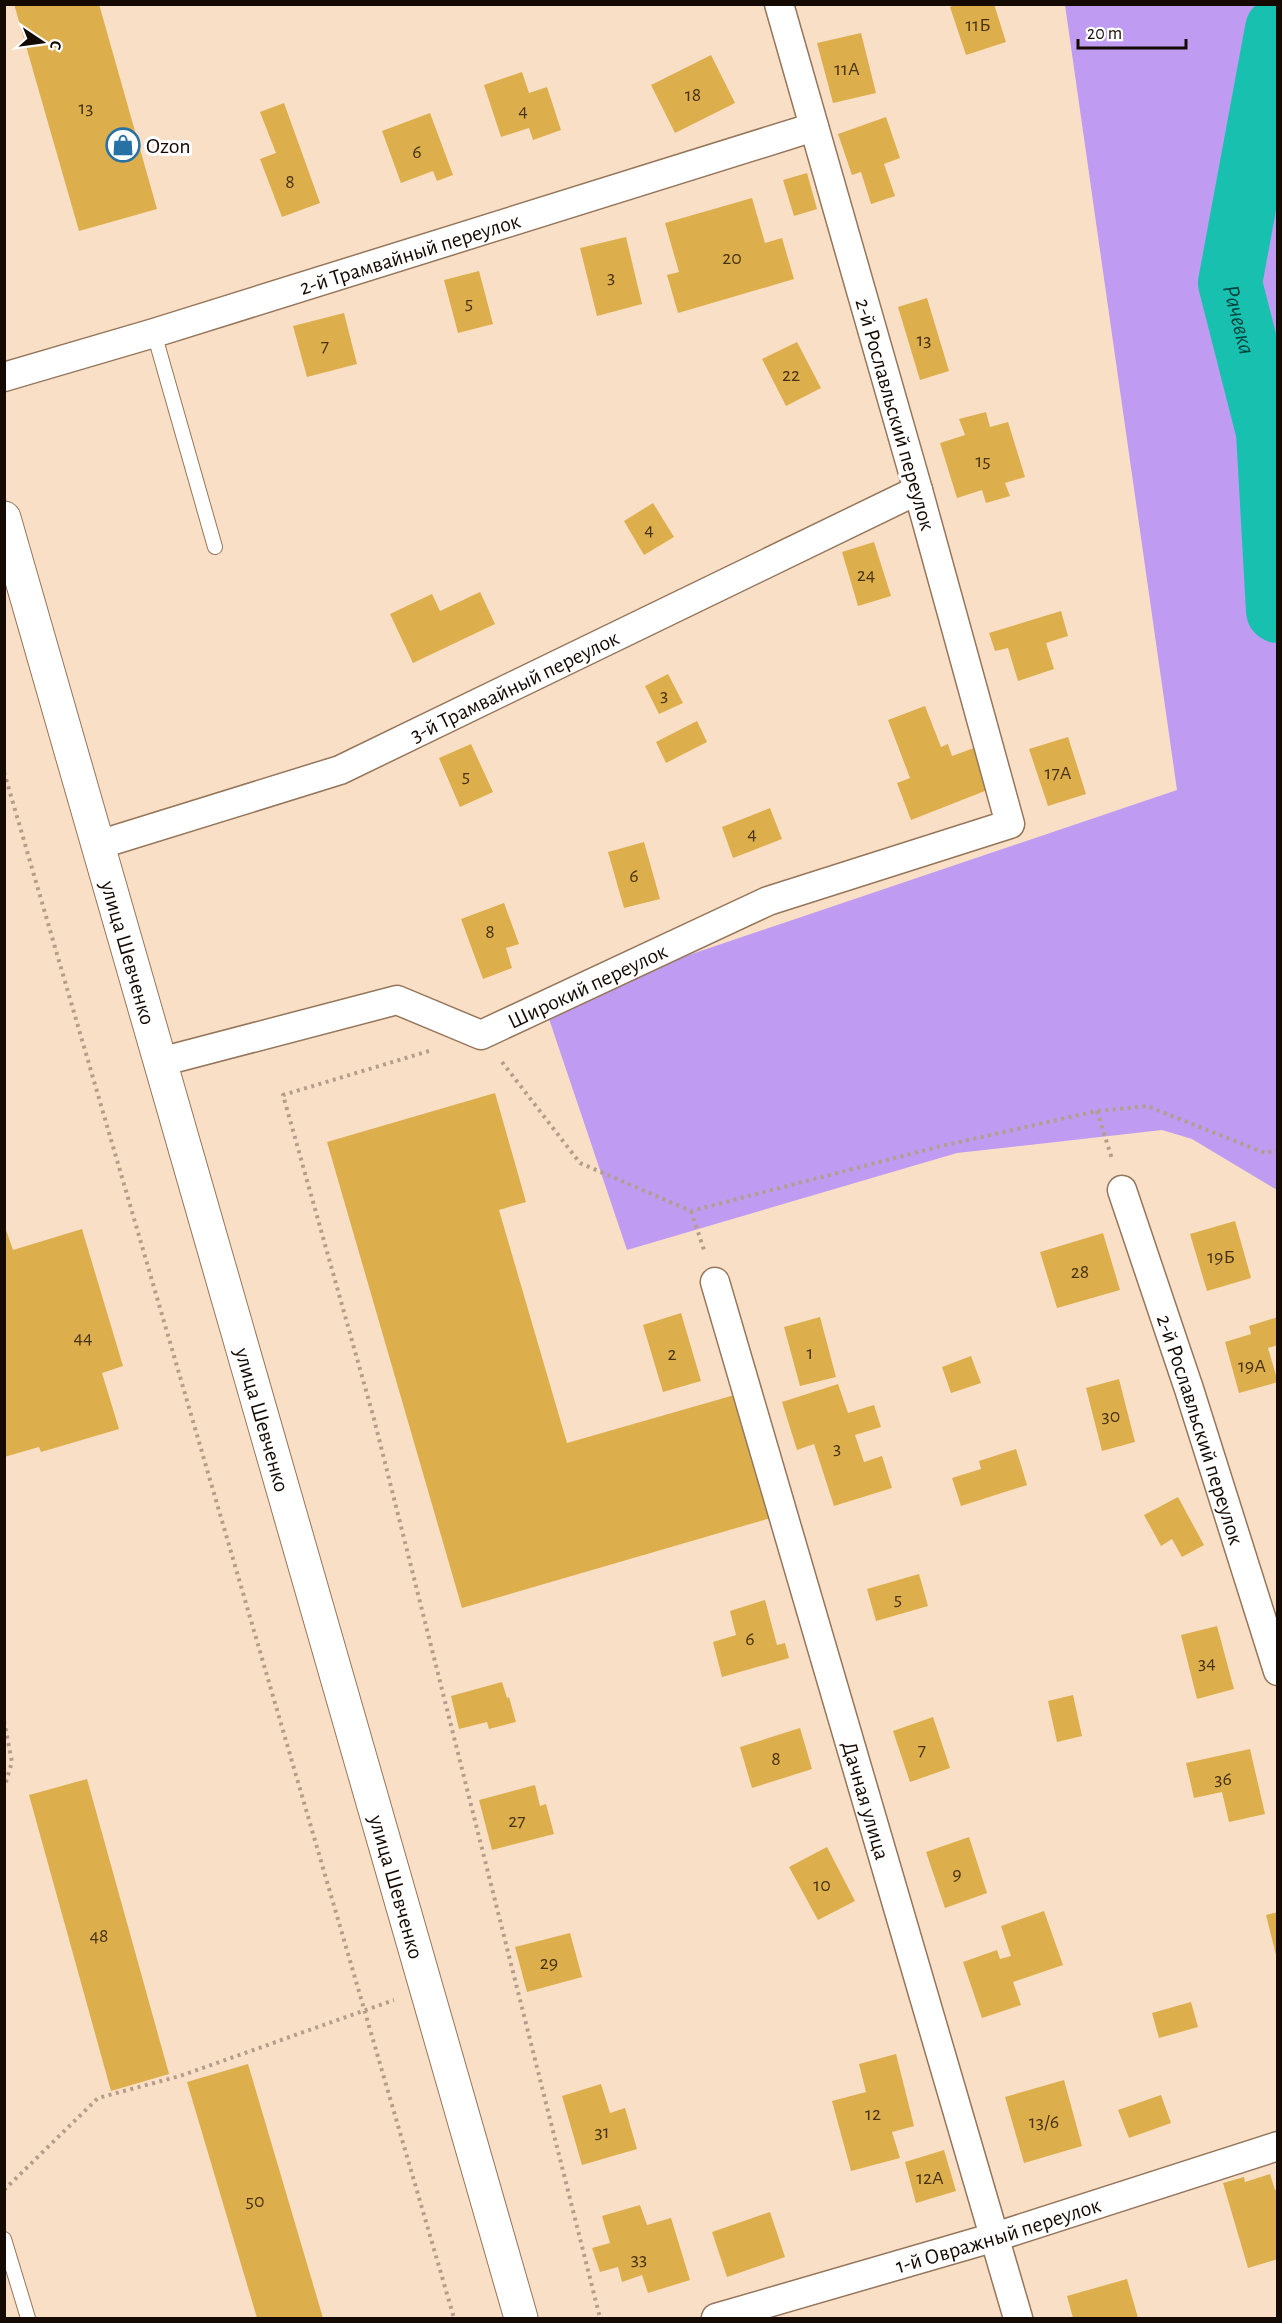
<svg xmlns="http://www.w3.org/2000/svg" width="1282" height="2323" font-family="'Alegreya Sans',sans-serif">
<style>
.forest{fill:#bf9bf1}
.lines{fill:none;stroke-linecap:round;stroke-linejoin:round}
.river{stroke:#18c1af;stroke-width:64}
.building{fill:#ddae4c}
.lane-casing{stroke:#95765b;stroke-width:16}
.street-casing{stroke:#95765b;stroke-width:31}
.primary-casing{stroke:#95765b;stroke-width:35}
.path{stroke:#b49e8b;stroke-width:4;stroke-dasharray:3 4.5;stroke-linecap:butt}
.lane{stroke:#fff;stroke-width:14}
.street{stroke:#fff;stroke-width:28}
.primary{stroke:#fff;stroke-width:33}
.labels{text-anchor:middle;stroke-width:6;stroke-linejoin:round;paint-order:stroke}
.number-label{font-size:20px;fill:#473314}
.poi-label{font-size:22px;fill:#150a02;stroke:#fff;text-anchor:start}
.street-label{font-size:22px;fill:#150a02;stroke:#fff}
.water-label{font-size:24px;font-style:italic;fill:#00433c;stroke:#fff}
</style>
<rect width="100%" height="100%" fill="#fadfc7"/>
<!-- forest -->
<path class="forest" d="M1065,5H1277V1190L1192,1139L1162,1130L957,1153L627,1250L544,1004L1177,790Z"/>
<g class="lines">
<!-- river -->
<path class="river" id="s1" d="M1277,29L1230,283L1268,432L1278,611"/>
</g>
<!-- building -->
<path class="building" d="M14,4H99L157,209L79,231Z
M957,4H994L1006,42L966,55L950,7Z
M861,33L876,93L833,103L817,43Z
M711,55L735,103L675,133L651,85Z
M522,72L529,93L547,87L561,130L533,140L529,128L501,137L484,85Z
M284,103L320,203L282,217L260,159L276,153L260,112Z
M430,113L453,175L437,181L433,171L401,183L382,131Z
M886,117L900,158L884,164L895,196L871,204L861,172L852,175L838,134Z
M807,173L817,209L794,216L783,180Z
M752,198L765,243L782,238L794,279L678,313L667,275L679,272L665,223Z
M626,237L642,304L597,316L580,248Z
M479,271L493,324L458,333L444,280Z
M927,298L949,371L920,380L898,307Z
M344,313L357,364L307,377L293,326Z
M797,342L821,388L786,406L762,359Z
M986,412L990,427L1008,422L1025,477L1005,483L1010,496L986,503L982,490L957,498L940,443L965,435L959,419Z
M653,503L674,537L644,555L624,521Z
M874,542L891,596L858,606L842,552Z
M480,592L495,624L413,663L390,614L432,594L440,611Z
M1061,611L1068,636L1046,643L1054,669L1018,681L1008,648L995,651L989,633Z
M668,674L683,703L659,714L645,686Z
M925,706L941,747L948,744L952,756L974,748L990,789L911,820L897,783L910,778L888,720Z
M697,721L707,742L666,763L656,742Z
M1068,737L1086,794L1048,806L1029,749Z
M471,744L493,792L460,807L439,758Z
M770,808L782,839L733,858L722,827Z
M644,842L660,899L624,908L608,852Z
M504,903L519,944L506,948L512,968L483,979L461,919Z
M495,1093L526,1202L499,1210L567,1443L745,1392L781,1515L462,1608L327,1142Z
M1235,1221L1251,1278L1207,1291L1190,1234Z
M4,1224L13,1250L82,1229L123,1366L102,1373L119,1429L41,1452L39,1447L4,1457Z
M1103,1233L1120,1290L1057,1308L1040,1252Z
M681,1313L701,1381L663,1392L643,1325Z
M820,1317L836,1377L800,1386L784,1327Z
M1278,1317V1345L1268,1348L1278,1382L1239,1393L1225,1342L1251,1334L1249,1326Z
M971,1356L981,1383L951,1393L942,1367Z
M1119,1379L1135,1442L1102,1451L1086,1388Z
M838,1384L848,1413L874,1405L881,1427L855,1435L864,1462L882,1456L892,1488L834,1506L814,1444L797,1450L782,1402Z
M1016,1449L1027,1485L961,1506L952,1478L981,1469L979,1461Z
M1178,1497L1204,1545L1182,1557L1172,1539L1161,1546L1144,1515Z
M919,1574L928,1606L876,1621L867,1589Z
M765,1600L777,1645L785,1643L789,1658L722,1677L713,1642L736,1635L730,1611Z
M1217,1626L1234,1689L1197,1699L1181,1635Z
M502,1682L507,1698L509,1697L516,1722L489,1729L487,1722L459,1729L451,1696Z
M1073,1695L1082,1736L1057,1742L1048,1701Z
M933,1717L950,1768L910,1782L893,1731Z
M800,1728L812,1769L752,1788L740,1747Z
M1250,1749L1265,1814L1229,1822L1222,1792L1194,1798L1186,1763Z
M87,1779L169,2074L111,2091L29,1795Z
M535,1785L540,1806L546,1804L554,1834L492,1850L479,1800Z
M969,1837L987,1893L945,1908L926,1852Z
M827,1847L855,1901L818,1920L789,1867Z
M1044,1911L1063,1965L1013,1982L1021,2005L982,2018L963,1962L997,1950L1000,1959L1011,1956L1001,1926Z
M1278,1912V1959H1277L1266,1915Z
M570,1933L582,1977L527,1992L515,1947Z
M1191,2002L1198,2027L1159,2038L1152,2013Z
M896,2054L914,2126L892,2132L900,2158L851,2171L832,2101L866,2092L859,2064Z
M248,2064L323,2318H257L187,2082Z
M1064,2080L1082,2146L1024,2163L1005,2097Z
M601,2084L610,2113L625,2108L637,2149L582,2165L562,2096Z
M1161,2095L1171,2123L1129,2138L1118,2110Z
M944,2150L956,2191L916,2203L905,2162Z
M1270,2174L1275,2190L1278,2189V2259L1248,2268L1223,2183L1244,2177L1245,2182Z
M640,2205L647,2225L671,2218L690,2280L648,2293L642,2275L622,2282L618,2267L600,2272L592,2248L610,2243L602,2216Z
M770,2212L785,2257L727,2277L712,2232Z
M1127,2279L1138,2318H1073L1067,2296Z"/>
<g class="lines">
<defs>
<path id="lane" d="M154,333L215,547
M4,2239L28,2318"/>
<g id="street">
<path id="s2" d="M4,377L154,333L814,127"/>
<path id="s3" d="M98,845L340,770L918,490"/>
<path id="s4" d="M160,1062L397,1000L481,1035L768,901L1010,824L918,490L779,4"/>
<path id="s5" d="M1122,1190L1189,1389L1278,1671"/>
<path id="s6" d="M715,1282L1018,2318"/>
<path id="s7" d="M716,2318L995,2237L1278,2146"/>
</g>
<g id="primary">
<path id="s8" d="M4,518L521,2318"/>
</g>
</defs>
<!-- lane casing -->
<use href="#lane" class="lane-casing"/>
<!-- street casing -->
<use href="#street" class="street-casing"/>
<!-- primary casing -->
<use href="#primary" class="primary-casing"/>
<!-- path -->
<path class="path" d="M4,772L454,2318
M429,1051L283,1095L374,1419L600,2318
M502,1062L580,1163L691,1211L937,1147L1097,1111L1147,1106L1265,1153L1278,1150
M1097,1111L1112,1159
M691,1211L705,1253
M4,1721L12,1762L4,1788
M4,2190L98,2098L180,2076L394,2000"/>
<!-- lane -->
<use href="#lane" class="lane"/>
<!-- street -->
<use href="#street" class="street"/>
<!-- primary -->
<use href="#primary" class="primary"/>
</g>
<!-- icons -->
<defs>
<symbol id="shop-ring" viewBox="-11 -11 22 22"><circle r="9.5" fill="#fff" stroke="#2771a5" stroke-width="1.5"/><path d="M-5-2.5h2.3a2.7 3.5 0 0 1 5.4 0H5L5.5 6h-11ZM-1.5-2.5h3a1.5 2.3 0 0 0-3 0Z" fill="#2771a5"/></symbol>
</defs>
<g fill-rule="evenodd">
<use href="#shop-ring" x="104" y="126" width="38" height="38"/>
</g>
<g class="labels">
<!-- number labels -->
<g class="number-label">
<text x="978" y="31">11Б</text>
<text x="847" y="75">11А</text>
<text x="693" y="101">18</text>
<text x="86" y="114">13</text>
<text x="523" y="117">4</text>
<text x="417" y="158">6</text>
<text x="290" y="188">8</text>
<text x="732" y="264">20</text>
<text x="611" y="283">3</text>
<text x="469" y="309">5</text>
<text x="924" y="346">13</text>
<text x="325" y="352">7</text>
<text x="791" y="381">22</text>
<text x="983" y="467">15</text>
<text x="649" y="536">4</text>
<text x="866" y="581">24</text>
<text x="664" y="701">3</text>
<text x="1058" y="779">17А</text>
<text x="466" y="782">5</text>
<text x="752" y="840">4</text>
<text x="634" y="882">6</text>
<text x="490" y="938">8</text>
<text x="1221" y="1263">19Б</text>
<text x="1080" y="1278">28</text>
<text x="83" y="1344">44</text>
<text x="810" y="1359">1</text>
<text x="672" y="1360">2</text>
<text x="1252" y="1372">19А</text>
<text x="1111" y="1422">30</text>
<text x="837" y="1454">3</text>
<text x="898" y="1605">5</text>
<text x="750" y="1645">6</text>
<text x="1207" y="1669">34</text>
<text x="922" y="1756">7</text>
<text x="776" y="1765">8</text>
<text x="1223" y="1785">36</text>
<text x="517" y="1827">27</text>
<text x="957" y="1880">9</text>
<text x="822" y="1891">10</text>
<text x="99" y="1942">48</text>
<text x="549" y="1969">29</text>
<text x="873" y="2120">12</text>
<text x="1044" y="2128">13/6</text>
<text x="602" y="2138">31</text>
<text x="930" y="2184">12А</text>
<text x="255" y="2207">50</text>
<text x="639" y="2265">33</text>
</g>
<!-- poi labels -->
<g class="poi-label">
<text x="146" y="153">Ozon</text>
</g>
<!-- street labels -->
<g class="street-label">
<text dy="8" stroke="none"><textPath href="#s2" startOffset="424">2-й Трамвайный переулок</textPath></text>
<text transform="translate(896 414) rotate(74)" y="8">2-й Рославльский переулок</text>
<text dy="8" stroke="none"><textPath href="#s3" startOffset="447">3-й Трамвайный переулок</textPath></text>
<text dy="8" stroke="none"><textPath href="#s8" startOffset="452">улица Шевченко</textPath></text>
<text dy="8" stroke="none"><textPath href="#s4" startOffset="453">Широкий переулок</textPath></text>
<text dy="8" stroke="none"><textPath href="#s8" startOffset="938">улица Шевченко</textPath></text>
<text dy="8" stroke="none"><textPath href="#s5" startOffset="252">2-й Рославльский переулок</textPath></text>
<text dy="8" stroke="none"><textPath href="#s6" startOffset="540">Дачная улица</textPath></text>
<text dy="8" stroke="none"><textPath href="#s8" startOffset="1424">улица Шевченко</textPath></text>
<text dy="8" stroke="none"><textPath href="#s7" startOffset="294">1-й Овражный переулок</textPath></text>
</g>
<!-- water labels -->
<g class="water-label">
<text dy="8" stroke="none"><textPath href="#s1" startOffset="296">Рачевка</textPath></text>
</g>
</g>
<!-- border -->
<rect width="1282" height="2323" fill="none" stroke="#150a02" stroke-width="12"/>
<!-- north arrow -->
<g transform="translate(42 42) rotate(103)" stroke="#ffffff" stroke-width="4.5" paint-order="stroke">
<path d="M0-4.5L10 22L0 15L-10 22Z" fill="#150a02"/>
<text y="-9" font-size="16" font-weight="bold" text-anchor="middle" fill="#150a02">С</text>
</g>
<!-- scale -->
<path d="M1078 39v9h108v-9" fill="none" stroke="#150a02" stroke-width="3"/>
<text x="1087" y="39" font-size="18" fill="#150a02" stroke="#ffffff" stroke-width="4.5" paint-order="stroke">20 m</text>
</svg>
